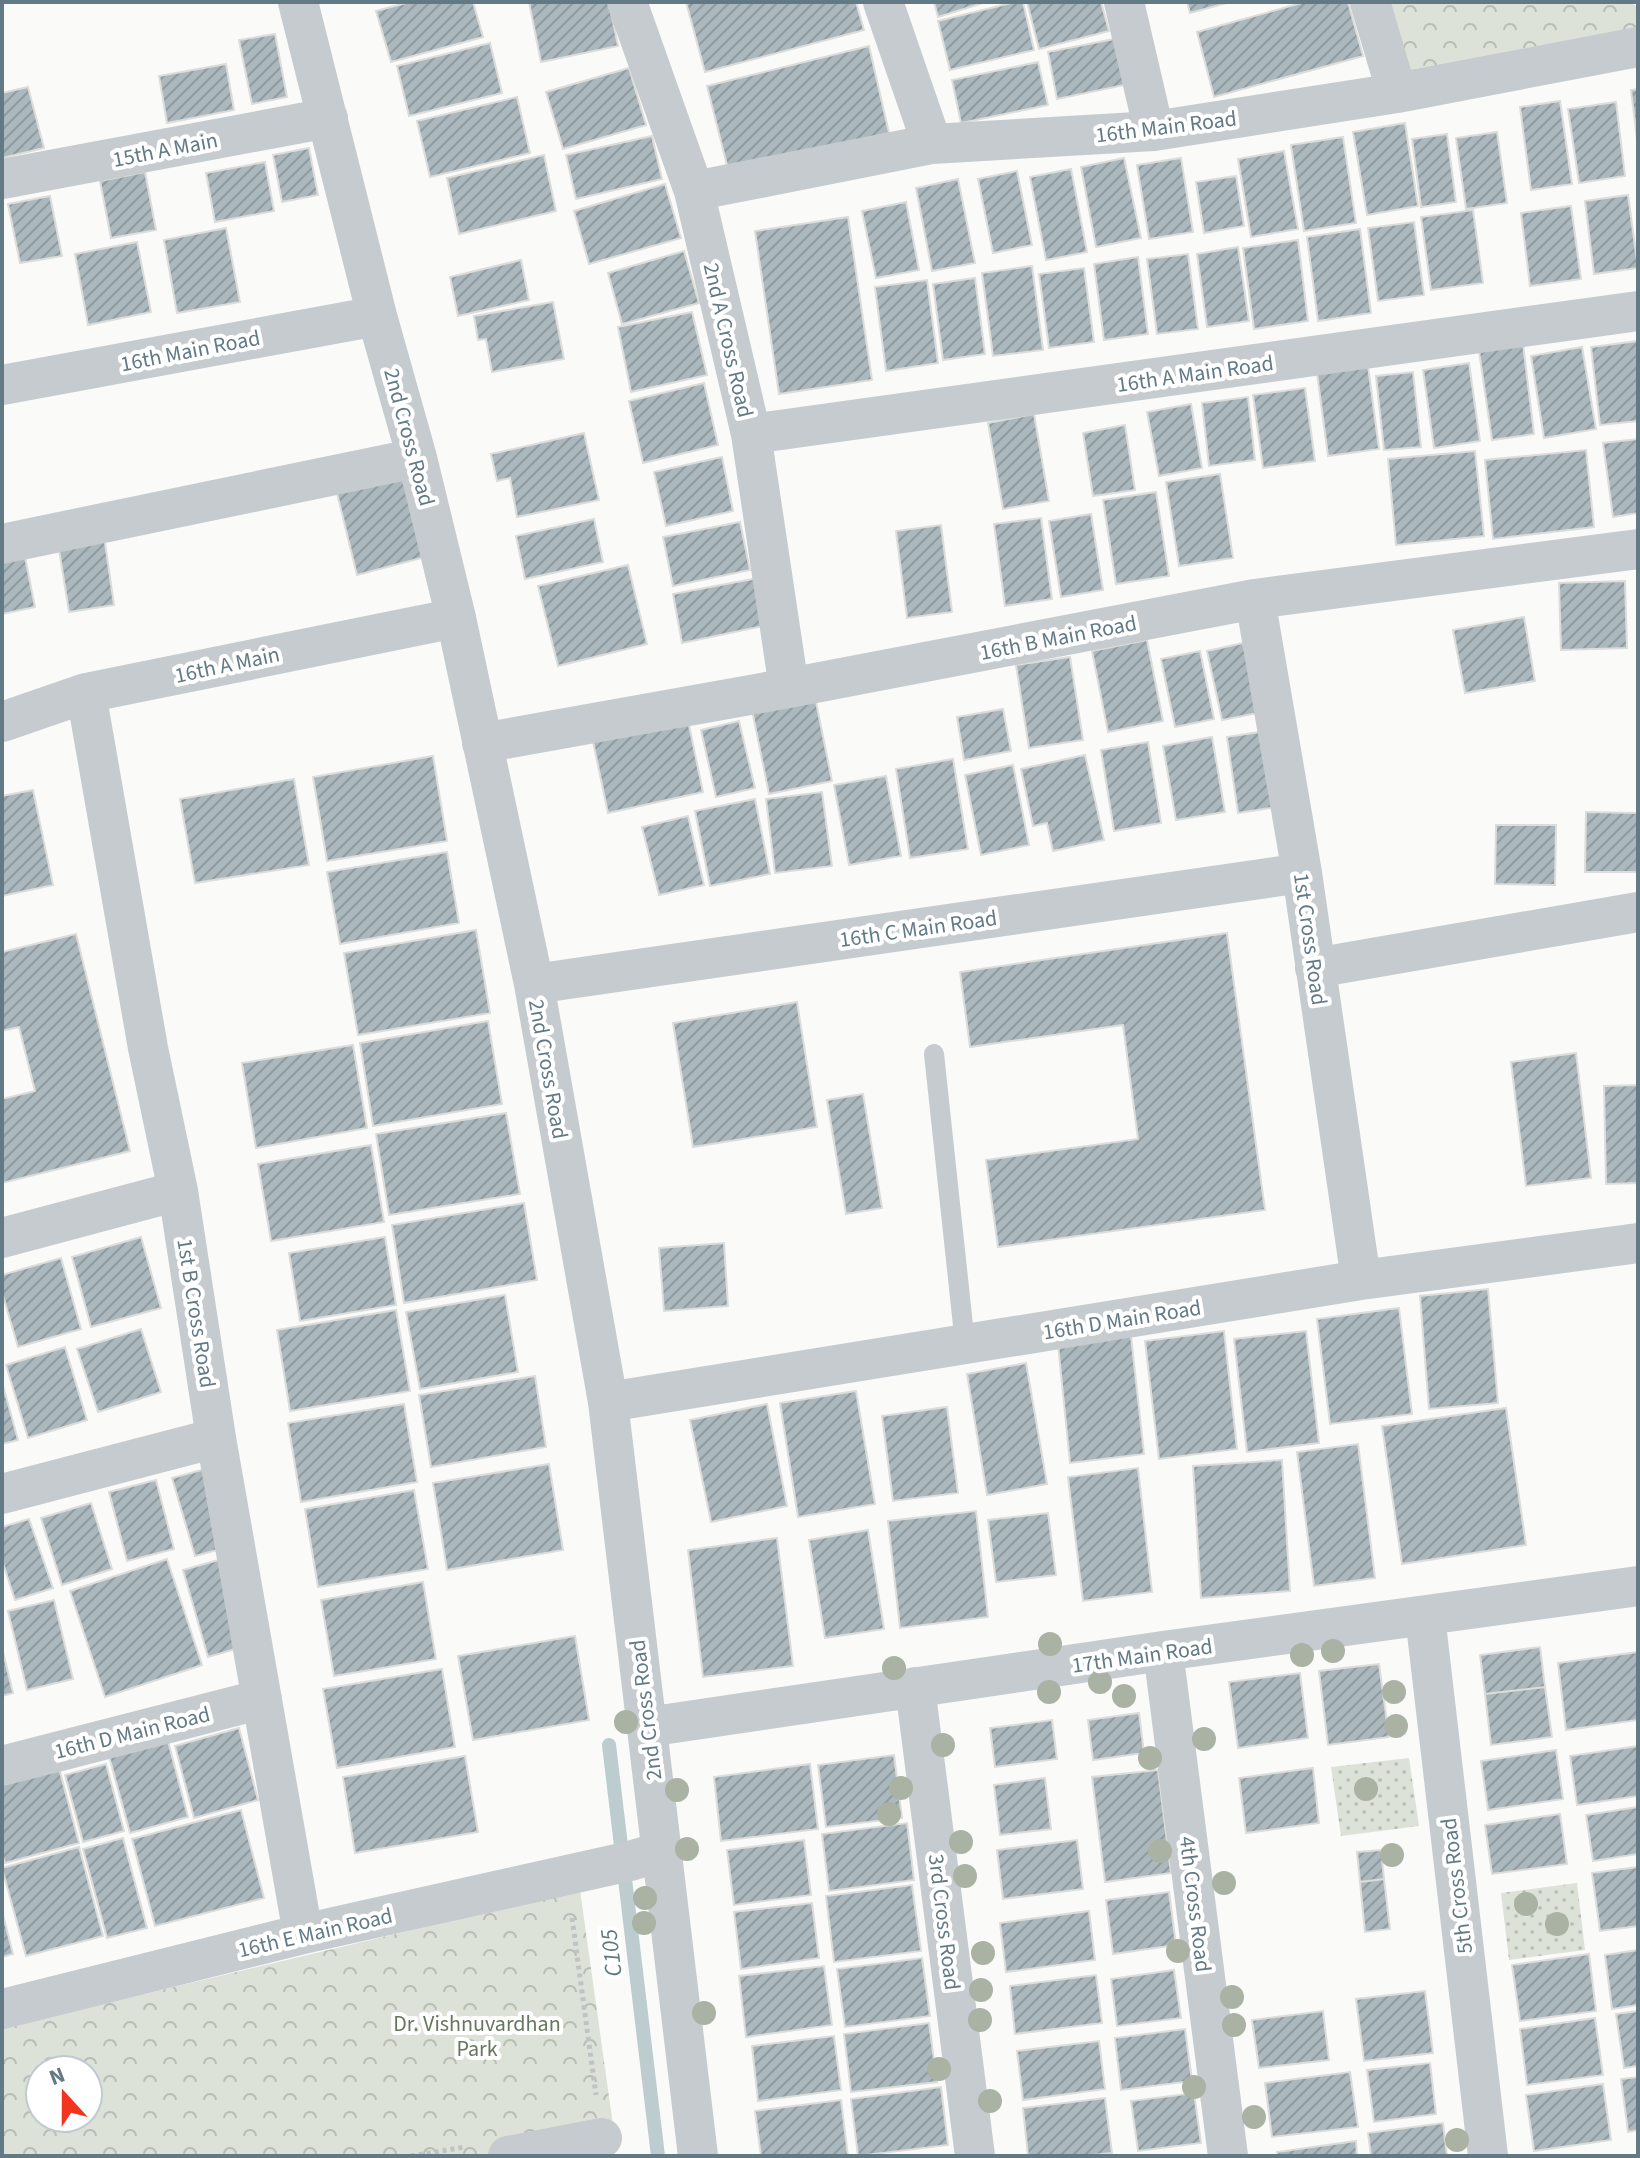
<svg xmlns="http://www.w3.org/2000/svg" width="1640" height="2158" font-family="'Source Sans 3',sans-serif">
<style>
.grass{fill:url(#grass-dots)}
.park{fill:url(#park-crowns);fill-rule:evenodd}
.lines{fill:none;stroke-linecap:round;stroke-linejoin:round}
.stream{stroke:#bdcccf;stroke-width:14}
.building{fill:url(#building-hatch);stroke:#dcdcda;stroke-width:2}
.path{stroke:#bfc3c5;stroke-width:5;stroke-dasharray:4 4;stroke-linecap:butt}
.lane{stroke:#c5cbce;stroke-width:20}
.street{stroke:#c5cbce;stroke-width:40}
.tree{fill:#a9b2a3}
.labels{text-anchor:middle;stroke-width:8;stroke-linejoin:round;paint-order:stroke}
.street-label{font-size:22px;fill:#627a86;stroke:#fff}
.park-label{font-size:22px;fill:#66775e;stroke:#fff}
.water-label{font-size:24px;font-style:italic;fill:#5e7a7e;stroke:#fff}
</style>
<defs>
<pattern id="grass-dots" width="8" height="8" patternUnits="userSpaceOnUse" patternTransform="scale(2)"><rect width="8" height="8" fill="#dde2d8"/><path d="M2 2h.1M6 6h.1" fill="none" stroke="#b7bcb5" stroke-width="1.8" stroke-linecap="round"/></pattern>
<pattern id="park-crowns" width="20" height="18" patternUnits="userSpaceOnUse" patternTransform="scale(2)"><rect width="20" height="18" fill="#dde2d8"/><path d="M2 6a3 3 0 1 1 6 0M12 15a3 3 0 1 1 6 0" fill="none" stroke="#b7bcb5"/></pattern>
<pattern id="building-hatch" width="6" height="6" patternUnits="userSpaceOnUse" patternTransform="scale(2)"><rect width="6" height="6" fill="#abb8bd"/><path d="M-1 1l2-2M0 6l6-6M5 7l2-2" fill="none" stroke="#8f9b9f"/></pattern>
</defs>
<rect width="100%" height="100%" fill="#fafaf8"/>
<!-- grass -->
<path class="grass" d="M1409,1758L1419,1826L1341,1836L1331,1767Z
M1577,1883L1585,1950L1509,1960L1501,1893Z"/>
<!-- park -->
<path class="park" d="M1388,2H1627L1638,6V46L1411,81Z
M580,1890L614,2132L478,2156H2V2028ZM40,2070H88V2118H40Z"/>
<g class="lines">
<!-- stream -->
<path class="stream" d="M609,1745L658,2156"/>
</g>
<!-- building -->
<path class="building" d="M410,2H473L483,37L391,62L376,11Z
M529,2H609L618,46L541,62Z
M686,2H856L864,30L705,72Z
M934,2H986L938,17Z
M1015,2H1023L1034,50L950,70L938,21Z
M1027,2H1101L1109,31L1039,49Z
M1187,2H1230L1190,13Z
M1305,2H1348L1363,56L1214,97L1197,32Z
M275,34L287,97L252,104L239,40Z
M1119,38L1129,84L1057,99L1048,52Z
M490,43L502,93L409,116L397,66Z
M869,46L889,133L729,173L707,86Z
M1038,62L1048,105L961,123L952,80Z
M226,64L234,110L167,123L159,76Z
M629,68L646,125L563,149L546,92Z
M28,87L44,148L2,158V93Z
M1638,89V147L1631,90Z
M517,97L530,153L430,177L417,121Z
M1560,101L1572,184L1531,190L1520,107Z
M1616,102L1625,176L1579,183L1568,109Z
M1405,123L1418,206L1367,215L1353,132Z
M1497,132L1507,203L1466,209L1456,138Z
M1447,134L1456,202L1421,207L1412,139Z
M652,136L662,179L576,199L566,155Z
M1343,137L1356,223L1304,231L1291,145Z
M309,148L318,195L282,202L273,155Z
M1284,151L1298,229L1251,237L1238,159Z
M544,155L556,211L459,234L447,178Z
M1124,158L1141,238L1096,247L1081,167Z
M1181,158L1193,232L1149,239L1137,165Z
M265,162L274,211L215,222L206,173Z
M1071,169L1087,252L1046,260L1030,177Z
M1017,171L1032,245L993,253L978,179Z
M145,172L156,230L111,238L100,181Z
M1236,176L1244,226L1204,233L1196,182Z
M958,179L975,263L932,271L916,188Z
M665,184L681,238L589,264L574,211Z
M1628,195L1638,268L1594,274L1585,201Z
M50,196L62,256L20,263L8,204Z
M906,202L919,270L876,278L862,211Z
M1571,206L1581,279L1530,286L1521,213Z
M1473,210L1483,283L1431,290L1421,217Z
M848,217L872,380L779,394L755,231Z
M1414,222L1424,295L1378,301L1368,228Z
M226,228L240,302L177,313L164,240Z
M1360,229L1371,313L1318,321L1307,237Z
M1298,240L1308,321L1254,329L1243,248Z
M137,242L151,312L88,325L75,254Z
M1238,247L1249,321L1207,327L1197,254Z
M684,251L699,303L622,324L608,273Z
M1188,254L1198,329L1157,334L1147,259Z
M1138,257L1148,334L1104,340L1094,264Z
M521,260L529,300L458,316L450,277Z
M1032,266L1043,350L993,356L982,273Z
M1084,268L1094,342L1049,348L1039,274Z
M975,278L985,354L943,360L933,284Z
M927,280L938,363L886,371L875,287Z
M553,302L564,359L492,372L486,339L478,340L474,316Z
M692,312L707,375L631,392L618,327Z
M1638,341V421L1600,425L1591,347Z
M1523,344L1534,434L1492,440L1479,351Z
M1582,347L1596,429L1544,438L1531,356Z
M1469,363L1480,441L1434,448L1423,370Z
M1368,366L1379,449L1328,456L1317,373Z
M1413,372L1421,447L1384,450L1376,376Z
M704,383L718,445L643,463L629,401Z
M1305,388L1315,461L1263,468L1253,395Z
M1248,397L1255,460L1209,466L1202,403Z
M1191,404L1202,468L1159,476L1147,412Z
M1034,414L1049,501L1003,509L988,423Z
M1125,425L1135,490L1093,496L1083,433Z
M584,433L599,500L517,517L510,478L497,481L491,454Z
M1638,439V513L1613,517L1603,443Z
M1586,450L1594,527L1493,539L1485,460Z
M1475,451L1484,536L1396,545L1388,459Z
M722,457L733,511L666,526L654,472Z
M403,464L425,557L357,575L334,481Z
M1220,474L1233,558L1179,566L1166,482Z
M1156,492L1169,576L1116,584L1103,500Z
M1091,514L1103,590L1061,597L1049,521Z
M1041,518L1052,599L1005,606L994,524Z
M594,519L603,562L525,579L516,536Z
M740,522L750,570L673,586L663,537Z
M941,525L952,612L907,618L896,531Z
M104,536L114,605L69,612L58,543Z
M23,547L35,607L2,614V551Z
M628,565L647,644L558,666L538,586Z
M758,578L768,625L682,643L673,594Z
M1625,581L1627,648L1561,650L1559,583Z
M1524,617L1535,681L1465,693L1453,630Z
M1147,640L1163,721L1108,732L1092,651Z
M1243,643L1258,713L1222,720L1207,651Z
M1200,651L1214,719L1175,727L1161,659Z
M1070,657L1083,740L1029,748L1016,665Z
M815,697L832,781L769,794L752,710Z
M1003,709L1011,751L964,760L957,717Z
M686,711L703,792L608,813L591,732Z
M739,721L755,788L716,797L701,730Z
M1266,731L1277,807L1238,813L1227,737Z
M1212,737L1225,812L1176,820L1163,746Z
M1148,742L1161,823L1114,831L1101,750Z
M1085,755L1104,840L1053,851L1047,823L1033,826L1021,769Z
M433,756L447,841L327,861L313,777Z
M953,759L968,849L910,858L896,769Z
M1013,765L1029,845L981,855L965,775Z
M886,776L901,856L849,865L834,785Z
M294,779L309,865L195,883L180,799Z
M33,790L53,885L2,896V796Z
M822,792L832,866L775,873L766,799Z
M755,799L770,874L710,886L695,811Z
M1586,812L1638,813V872H1585Z
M688,816L704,885L659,895L642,827Z
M1496,825H1556L1555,885L1495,884Z
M447,852L459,923L340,944L327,872Z
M476,930L490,1013L358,1035L344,953Z
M1227,933L1265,1210L998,1247L986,1160L1138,1139L1123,1025L970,1047L960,972Z
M76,934L130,1151L2,1183V1099L35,1091L19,1027L2,1031V952Z
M797,1002L817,1127L693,1147L673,1023Z
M488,1021L502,1104L373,1126L360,1043Z
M353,1045L367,1128L256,1148L242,1063Z
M1576,1053L1591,1178L1526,1186L1511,1062Z
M1638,1085V1183L1606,1184L1604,1086Z
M863,1094L882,1208L846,1214L827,1100Z
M506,1113L520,1194L389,1215L376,1134Z
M371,1145L384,1222L271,1241L258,1164Z
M524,1203L537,1280L404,1303L392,1225Z
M141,1237L161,1308L91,1327L72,1257Z
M385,1237L396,1305L300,1321L289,1253Z
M724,1243L728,1306L664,1311L659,1248Z
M61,1258L81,1329L18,1347L2,1292V1275Z
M1488,1289L1498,1403L1429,1409L1420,1296Z
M505,1295L518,1372L420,1389L406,1312Z
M1399,1308L1412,1414L1330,1424L1317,1319Z
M396,1310L410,1391L290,1411L277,1330Z
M141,1329L161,1392L98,1412L77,1349Z
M1224,1331L1237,1449L1159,1459L1145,1341Z
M1306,1331L1319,1443L1247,1452L1234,1339Z
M1131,1336L1144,1454L1070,1463L1058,1344Z
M65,1347L87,1420L28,1438L6,1365Z
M1026,1363L1047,1484L987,1495L967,1374Z
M535,1376L546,1447L431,1467L419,1395Z
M2,1382L18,1440L2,1444Z
M856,1391L875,1504L798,1517L780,1403Z
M404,1404L417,1482L301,1502L288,1423Z
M767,1404L787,1506L711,1522L690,1420Z
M947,1407L958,1493L893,1501L882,1416Z
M1506,1408L1526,1545L1402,1564L1382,1426Z
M1358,1444L1375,1578L1314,1586L1297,1452Z
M1282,1460L1290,1591L1201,1598L1193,1466Z
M549,1464L563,1550L447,1570L433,1483Z
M209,1468L232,1546L195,1556L172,1478Z
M1138,1468L1152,1592L1083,1601L1068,1477Z
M156,1480L174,1549L127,1561L109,1492Z
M414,1490L428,1569L318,1587L305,1509Z
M91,1503L112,1569L62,1585L41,1518Z
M976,1511L988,1617L900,1628L888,1521Z
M1048,1513L1056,1575L996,1582L988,1520Z
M29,1519L53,1588L15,1600L2,1560V1527Z
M868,1530L884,1629L825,1638L809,1540Z
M777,1538L793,1666L703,1677L688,1550Z
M167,1559L202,1665L105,1697L70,1591Z
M222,1559L246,1646L208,1657L183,1570Z
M423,1582L436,1659L334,1676L321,1600Z
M54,1600L73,1679L27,1690L8,1611Z
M575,1636L589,1720L473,1740L458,1656Z
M1540,1647L1545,1687L1485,1694L1480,1655Z
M2,1648L13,1693L2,1696Z
M1638,1652V1720L1566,1730L1558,1663Z
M1379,1664L1389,1737L1328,1745L1319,1671Z
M442,1669L455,1747L337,1768L323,1689Z
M1300,1673L1308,1738L1238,1748L1229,1682Z
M1545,1687L1552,1737L1491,1745L1485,1694Z
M1139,1713L1144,1753L1093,1760L1088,1720Z
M1052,1720L1057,1759L995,1767L990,1728Z
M239,1728L258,1800L194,1818L175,1746Z
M168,1741L188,1817L130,1833L109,1756Z
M1638,1746V1796L1577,1805L1570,1756Z
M1556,1750L1563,1799L1488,1810L1481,1761Z
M894,1755L902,1818L826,1827L818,1765Z
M465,1756L478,1832L355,1853L343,1777Z
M106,1764L124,1831L83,1842L65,1775Z
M810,1764L818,1829L721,1841L714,1777Z
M59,1768L79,1843L5,1863L2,1854V1783Z
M1313,1768L1319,1823L1246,1833L1239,1778Z
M1158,1770L1171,1873L1105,1882L1092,1777Z
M1045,1778L1051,1829L1000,1835L994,1785Z
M1638,1807V1854L1593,1861L1586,1815Z
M241,1810L264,1898L155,1926L132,1839Z
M1560,1814L1567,1864L1492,1874L1485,1825Z
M907,1823L914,1880L829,1891L822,1834Z
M123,1838L147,1928L107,1938L83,1849Z
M804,1840L811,1895L734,1905L727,1850Z
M1077,1840L1083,1889L1003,1899L997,1850Z
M79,1847L103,1936L26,1956L2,1868Z
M1381,1850L1384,1879L1360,1882L1357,1852Z
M1638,1867V1926L1600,1931L1592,1873Z
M1384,1879L1390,1929L1365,1932L1360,1882Z
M912,1885L921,1951L834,1962L826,1896Z
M1169,1892L1176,1945L1113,1954L1106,1900Z
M812,1903L819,1958L741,1969L734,1912Z
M2,1911L13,1954L2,1957Z
M1089,1911L1095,1960L1006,1972L1000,1923Z
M1638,1950V2005L1612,2009L1605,1955Z
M1589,1954L1596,2011L1520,2021L1512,1965Z
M922,1958L930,2016L845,2027L837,1969Z
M824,1966L832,2025L746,2037L739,1976Z
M1174,1970L1181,2018L1117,2026L1111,1979Z
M1096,1975L1102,2023L1015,2034L1010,1986Z
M1425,1991L1433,2053L1364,2061L1356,1999Z
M1323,2011L1329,2060L1259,2068L1252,2020Z
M1638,2011V2066L1624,2068L1616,2014Z
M1595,2018L1603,2075L1527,2085L1520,2029Z
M929,2023L937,2082L851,2092L844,2034Z
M1185,2029L1192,2081L1121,2090L1115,2038Z
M834,2036L841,2090L758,2101L752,2046Z
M1099,2041L1105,2089L1023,2100L1017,2051Z
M1430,2063L1436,2114L1374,2122L1367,2070Z
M1350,2072L1358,2127L1272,2137L1265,2083Z
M1638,2077V2130L1628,2132L1621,2079Z
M1603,2084L1611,2140L1534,2151L1526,2095Z
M941,2087L948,2145L858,2156L851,2099Z
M1194,2093L1201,2143L1138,2151L1131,2101Z
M1105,2098L1112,2153L1083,2156H1028L1023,2108Z
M841,2100L848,2156H761L755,2111Z
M1443,2123L1447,2156H1371L1368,2133Z
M1356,2141L1357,2156H1278L1277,2152Z"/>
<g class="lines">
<!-- path -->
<path class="path" d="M572,1918L596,2095
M411,2156L465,2147"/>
<!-- lane -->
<path class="lane" d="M934,1054L965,1344"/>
<!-- street -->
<path class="street" d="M298,2L377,316L417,458L456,618L534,984L608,1402L698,2156
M627,2L694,191L751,434L789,688
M883,2L932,144
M1124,2L1154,131
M1370,2L1397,93
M2,179L328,118
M694,191L932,144L1154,131L1397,93L1638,47
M2,385L377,316
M751,434L1638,311
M2,544L417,458
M1255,599L1302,873L1361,1280
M86,693L148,1048L178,1191L216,1438L303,1934
M2,722L86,693L456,618
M482,743L789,688L1255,599L1638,549
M1315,968L1638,912
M534,984L1302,873
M2,1238L178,1191
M608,1402L1361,1280L1638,1243
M2,1494L216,1438
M1425,1616L1488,2156
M1163,1651L1228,2156
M915,1687L975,2156
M647,1727L1163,1651L1638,1586
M2,1766L262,1699
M2,2009L303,1934L630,1861L660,1852
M508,2156L602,2138"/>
</g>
<!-- trees -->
<g class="tree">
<circle cx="1050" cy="1644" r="12"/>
<circle cx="1333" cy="1651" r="12"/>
<circle cx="1302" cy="1655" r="12"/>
<circle cx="894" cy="1668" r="12"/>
<circle cx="1100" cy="1682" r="12"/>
<circle cx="1049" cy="1692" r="12"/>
<circle cx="1394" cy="1692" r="12"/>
<circle cx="1124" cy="1696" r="12"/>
<circle cx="626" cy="1722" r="12"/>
<circle cx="1396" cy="1726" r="12"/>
<circle cx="1204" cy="1739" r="12"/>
<circle cx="943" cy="1745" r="12"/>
<circle cx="1150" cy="1758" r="12"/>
<circle cx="901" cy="1788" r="12"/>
<circle cx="1366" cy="1789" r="12"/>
<circle cx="677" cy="1790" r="12"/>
<circle cx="889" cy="1814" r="12"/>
<circle cx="961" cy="1842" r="12"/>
<circle cx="687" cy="1849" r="12"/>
<circle cx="1160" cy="1851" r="12"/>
<circle cx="1392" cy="1855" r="12"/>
<circle cx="965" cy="1876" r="12"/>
<circle cx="1224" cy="1883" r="12"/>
<circle cx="645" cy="1898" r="12"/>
<circle cx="1526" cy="1904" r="12"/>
<circle cx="644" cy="1923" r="12"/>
<circle cx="1557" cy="1924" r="12"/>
<circle cx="1178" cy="1951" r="12"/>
<circle cx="983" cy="1953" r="12"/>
<circle cx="981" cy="1990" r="12"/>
<circle cx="1232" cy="1997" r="12"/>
<circle cx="704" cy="2013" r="12"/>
<circle cx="980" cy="2020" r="12"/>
<circle cx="1234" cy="2025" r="12"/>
<circle cx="939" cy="2069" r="12"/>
<circle cx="1194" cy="2087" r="12"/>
<circle cx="990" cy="2101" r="12"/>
<circle cx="1254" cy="2117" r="12"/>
<circle cx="1457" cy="2140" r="12"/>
</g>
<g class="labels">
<!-- street labels -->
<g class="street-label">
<text transform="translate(1166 126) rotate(-7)" y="8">16th Main Road</text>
<text transform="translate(165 149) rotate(-11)" y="8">15th A Main</text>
<text transform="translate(729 340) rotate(77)" y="8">2nd A Cross Road</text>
<text transform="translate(190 350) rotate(-11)" y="8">16th Main Road</text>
<text transform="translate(1195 373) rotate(-8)" y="8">16th A Main Road</text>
<text transform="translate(410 437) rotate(75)" y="8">2nd Cross Road</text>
<text transform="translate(1058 637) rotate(-11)" y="8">16th B Main Road</text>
<text transform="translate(227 664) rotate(-12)" y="8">16th A Main</text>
<text transform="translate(918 928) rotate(-8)" y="8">16th C Main Road</text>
<text transform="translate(1311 939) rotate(82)" y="8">1st Cross Road</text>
<text transform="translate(549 1069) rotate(80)" y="8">2nd Cross Road</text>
<text transform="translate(197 1313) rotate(81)" y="8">1st B Cross Road</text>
<text transform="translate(1122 1319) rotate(-9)" y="8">16th D Main Road</text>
<text transform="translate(1142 1655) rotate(-8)" y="8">17th Main Road</text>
<text transform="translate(645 1710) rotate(-97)" y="8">2nd Cross Road</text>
<text transform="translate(132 1732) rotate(-14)" y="8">16th D Main Road</text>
<text transform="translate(1456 1886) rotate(-97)" y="8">5th Cross Road</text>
<text transform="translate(1196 1904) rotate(83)" y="8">4th Cross Road</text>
<text transform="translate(945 1922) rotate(83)" y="8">3rd Cross Road</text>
<text transform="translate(315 1932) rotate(-13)" y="8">16th E Main Road</text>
</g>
<!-- park labels -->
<g class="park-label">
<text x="477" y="2031">Dr. Vishnuvardhan<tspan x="477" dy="25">Park</tspan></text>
</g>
<!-- water labels -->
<g class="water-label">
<text transform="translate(611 1953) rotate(-97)" y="8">C105</text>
</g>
</g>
<!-- border -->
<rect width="1640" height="2158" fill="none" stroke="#627a86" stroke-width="8"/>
<!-- north arrow -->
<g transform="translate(64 2094) rotate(339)"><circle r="38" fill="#ffffff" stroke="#c0cacf" stroke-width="2"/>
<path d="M0-6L14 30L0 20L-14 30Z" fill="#f3351f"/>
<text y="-12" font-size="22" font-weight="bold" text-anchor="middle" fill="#627a86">N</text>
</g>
</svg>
